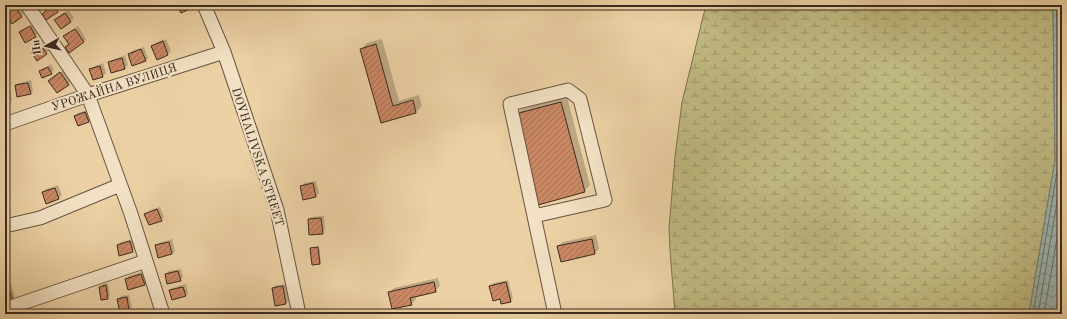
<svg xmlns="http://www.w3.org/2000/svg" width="1067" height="319" font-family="'Old Standard TT',serif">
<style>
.wetland{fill:url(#wetland-marsh);stroke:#7d7250}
.water{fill:url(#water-waves);stroke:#757e76}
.shadow{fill:#0003}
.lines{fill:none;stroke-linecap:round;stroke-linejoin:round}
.shore{stroke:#6b7068;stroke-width:1}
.building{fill:url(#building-hatch);stroke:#3b2b20}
.minor-casing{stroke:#675441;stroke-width:15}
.minor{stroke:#f2e1c4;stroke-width:13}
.labels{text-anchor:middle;stroke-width:4;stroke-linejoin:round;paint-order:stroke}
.street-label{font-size:12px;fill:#3b2b20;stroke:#f2e1c4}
</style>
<defs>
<pattern id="wetland-marsh" width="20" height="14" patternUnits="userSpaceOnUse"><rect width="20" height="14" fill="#bfb980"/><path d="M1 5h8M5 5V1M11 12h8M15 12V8" fill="none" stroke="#9c9768"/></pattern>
<pattern id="water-waves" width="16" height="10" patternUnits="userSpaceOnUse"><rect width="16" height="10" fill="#9bb5b0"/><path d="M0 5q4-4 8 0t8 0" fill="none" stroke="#80938f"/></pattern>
<pattern id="building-hatch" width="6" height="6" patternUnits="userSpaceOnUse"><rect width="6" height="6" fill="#cb8865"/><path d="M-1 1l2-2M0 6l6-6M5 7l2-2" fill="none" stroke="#a66f53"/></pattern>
</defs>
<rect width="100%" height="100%" fill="#ebd1a4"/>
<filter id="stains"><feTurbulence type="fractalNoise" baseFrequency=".005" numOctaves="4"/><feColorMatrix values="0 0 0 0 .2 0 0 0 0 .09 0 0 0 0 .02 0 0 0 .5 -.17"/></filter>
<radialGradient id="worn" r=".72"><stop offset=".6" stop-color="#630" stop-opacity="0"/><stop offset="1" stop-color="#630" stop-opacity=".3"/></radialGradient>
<!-- wetland -->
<path class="wetland" d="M706,5H1053L1055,160L1029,314H675L670,250L669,228L675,157L682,102Z"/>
<!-- water -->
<path class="water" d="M1053,5H1062V314H1029L1055,160Z"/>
<!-- shadow -->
<path class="shadow" d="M17,5L24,14L21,16L6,14Z
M44,5H58L60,8L46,19L47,10Z
M68,10L74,18L61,28L56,20Z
M33,24L39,33L25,42L20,32Z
M78,26L86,39L84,41L69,44L68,34Z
M166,39L171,51L168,54L153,46L156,43Z
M382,39L399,101L419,95L422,106L416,112L381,122L361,49L367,43Z
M45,43L50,50L37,60L35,49Z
M144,47L148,58L145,61L129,54L132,51Z
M125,55L128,65L125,68L112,72L109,62L112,60Z
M103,63L106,73L103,76L93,79L90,69L93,67Z
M51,64L54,70L51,73L40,71Z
M64,70L71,81L68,84L53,78Z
M31,80L33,91L30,94L16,85L19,83Z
M9,91L12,100L5,105V92Z
M567,97L590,185L584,191L516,115L522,109Z
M88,110L91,118L88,121L75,116L78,113Z
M316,181L319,193L316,196L301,186L304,183Z
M58,185L62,195L59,198L43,192L46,189Z
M160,207L164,217L161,220L146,214L149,211Z
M324,216L325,230L322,233L309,220L311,217Z
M596,235L599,249L595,253L558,246L563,242Z
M133,239L135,248L132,251L118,245L121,242Z
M172,239L175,251L172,254L159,257L156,246L159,243Z
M319,246L321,262L320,263L311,248Z
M181,269L183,277L180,280L166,274L169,271Z
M144,271L147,281L144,284L126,279L129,276Z
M438,278L440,286L435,291L415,295L416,299L411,304L390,292L394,288Z
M508,280L513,298L510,301L501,298L490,286L493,283Z
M11,283L15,297L12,300L5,302V285Z
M108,283L110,295L108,298L100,287L103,284Z
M186,284L188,293L185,295L171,291L173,288Z
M286,284L289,300L286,303L273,288L276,285Z
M129,295L132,307L129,310L118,299L121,296Z
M280,312L281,314H268Z"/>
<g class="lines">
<!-- shore -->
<path class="shore" d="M1033,314L1059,160L1057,5
M1038,314L1062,173
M1044,314L1062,209"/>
</g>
<!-- building -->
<path class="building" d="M42,5H59L56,8L58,12L46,20L42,14L46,11Z
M177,5H191L192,8L181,13Z
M15,7L22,17L12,24L5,13Z
M65,13L71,22L61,29L54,20Z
M30,26L36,37L25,43L19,32Z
M75,29L84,42L69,53L65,47L69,44L63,36Z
M163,41L168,55L157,60L151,46Z
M376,44L393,106L413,100L416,113L381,123L360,49Z
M41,45L47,54L37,61L31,52Z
M141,49L146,61L132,66L128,54Z
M122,58L125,69L111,73L108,62Z
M100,66L103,77L93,80L89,69Z
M48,67L52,74L42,78L39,71Z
M60,72L69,85L57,93L48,81Z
M28,83L31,94L17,97L15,85Z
M6,93L10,104L5,106V94Z
M561,102L585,192L538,205L515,114Z
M85,112L89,122L78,126L74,116Z
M313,183L316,197L303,200L300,186Z
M55,188L59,199L46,204L42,192Z
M157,209L162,221L149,225L144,214Z
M321,218L323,234L309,235L308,219Z
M592,239L595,254L561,262L557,246Z
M130,241L133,252L119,256L117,245Z
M169,242L172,254L158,258L155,245Z
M318,247L320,264L312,265L310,248Z
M178,271L181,281L167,284L165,274Z
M141,274L145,285L128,290L125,279Z
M434,282L436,292L410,298L412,305L392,309L388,292Z
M506,282L511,302L501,304L500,299L493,301L489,286Z
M8,285L13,301L5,303V286Z
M106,285L108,299L101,300L99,287Z
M283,286L286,304L275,306L272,288Z
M183,287L186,296L172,300L169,290Z
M127,297L129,311L120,313L117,299Z"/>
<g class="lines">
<defs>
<path id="minor" d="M27,5L88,95L131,214L163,314
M204,5L224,52L277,210L299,314
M5,124L88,95L224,52
M534,216L605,200L580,99L568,90L510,104L555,314
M5,226L40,218L120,185
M5,309L146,261"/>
</defs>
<!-- minor casing -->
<use href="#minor" class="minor-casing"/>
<!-- minor -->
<use href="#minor" class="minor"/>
</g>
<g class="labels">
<!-- street labels -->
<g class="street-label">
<text transform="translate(114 87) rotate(-18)" y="4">УРОЖАЙНА ВУЛИЦЯ</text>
<text transform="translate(258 157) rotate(72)" y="4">DOVHALIVSKA STREET</text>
</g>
</g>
<!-- margin -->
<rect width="1067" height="319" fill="none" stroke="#ebd1a4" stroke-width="20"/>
<rect x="6" y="6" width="1055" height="307" fill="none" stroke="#3b2b20" stroke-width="2"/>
<rect x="10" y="10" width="1047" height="299" fill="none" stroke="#3b2b20"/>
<!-- north arrow -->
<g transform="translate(46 46) rotate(262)" stroke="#f2e1c4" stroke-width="3" paint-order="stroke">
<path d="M0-3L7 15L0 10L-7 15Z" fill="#3b2b20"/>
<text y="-6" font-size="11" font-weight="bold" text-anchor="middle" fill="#3b2b20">Пн</text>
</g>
<rect width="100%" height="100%" filter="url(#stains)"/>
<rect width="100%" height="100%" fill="url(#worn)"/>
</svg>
